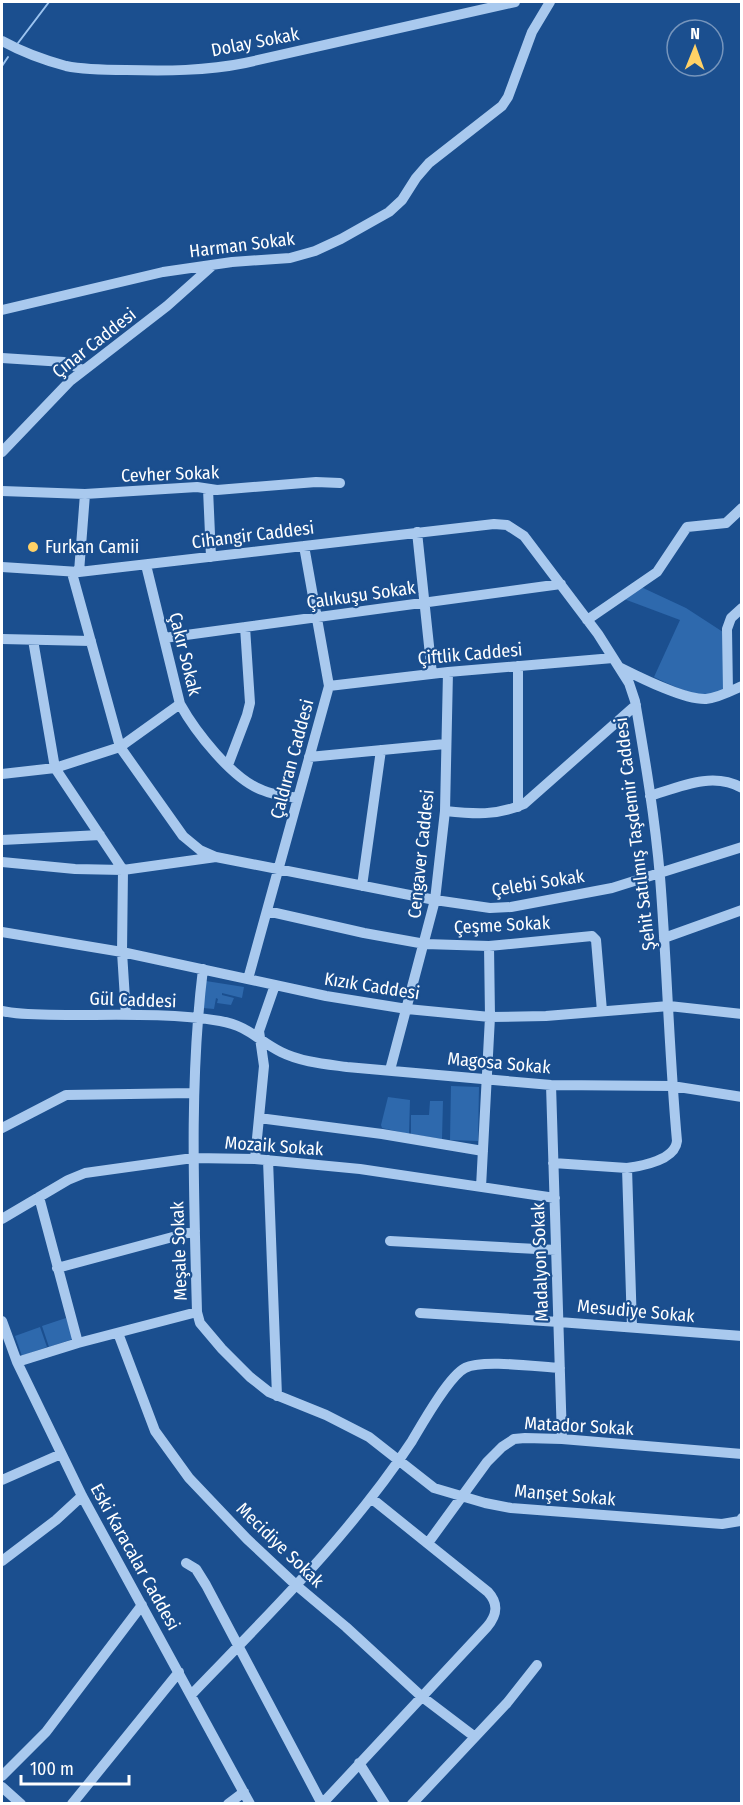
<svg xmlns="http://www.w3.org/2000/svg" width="743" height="1805" font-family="'Fira Sans Condensed',sans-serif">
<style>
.green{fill:#2e69ad}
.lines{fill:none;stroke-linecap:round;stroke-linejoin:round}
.stream{stroke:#9cc4f0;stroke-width:2}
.minor{stroke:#a9c9ee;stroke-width:10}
.poi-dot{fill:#ffd166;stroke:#1b4f8f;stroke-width:2}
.labels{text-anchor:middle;stroke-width:4.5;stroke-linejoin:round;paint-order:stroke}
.street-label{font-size:18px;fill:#fff;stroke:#1b4f8f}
.poi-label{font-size:18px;fill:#fff;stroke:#1b4f8f;text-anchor:start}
</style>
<rect width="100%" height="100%" fill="#1b4f8f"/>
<!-- green -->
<path class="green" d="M641,587L686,608L723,632L725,687C708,706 672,685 654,677L680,620L624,599Z
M206,981L244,987L242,998L222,993V995L234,998L231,1005L217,1003L218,999L216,998L214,1009L203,1008Z
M451,1086L479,1087L478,1141L450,1140Z
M388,1097L410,1100L409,1134L382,1128L381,1125Z
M430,1101H443L442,1139L411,1134V1115H429Z
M66,1318L73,1339L49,1347L42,1326Z
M40,1327L47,1347L22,1356L15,1336Z"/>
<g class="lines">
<!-- stream -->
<path class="stream" d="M18,43L49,2
M2,66L8,57"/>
<!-- minor -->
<path class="minor" d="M2,41C22,52 43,60 66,66C85,70 106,70 126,70C166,71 206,71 245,63L515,2
M2,310L163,272L232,262L290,258L315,251L341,239L389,212L402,200L416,178L429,163L502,106L508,97L532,32L550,2
M2,358L64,362L83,370
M2,452L70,381L167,306L213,265
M208,489L211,557
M2,491L85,494L197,487L217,490L316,482L340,483
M417,532L432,674
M146,565L180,704C195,731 232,779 262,790C273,795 286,796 298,798
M2,567L79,572L494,524L507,525L524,536L598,634L629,683L635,701C645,759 655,818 660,877C667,965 669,1053 677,1141C675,1160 642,1166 627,1168L553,1163
M79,572L85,494
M72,573L120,747L183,836L200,850L216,857
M587,620L657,572L687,527L726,523L742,508
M164,638L561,584
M2,639L91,641
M33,640L55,768L123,870L122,952L126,1015
M518,666V807
M619,667C639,677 684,700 706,699C718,698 731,691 742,686
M329,686L448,672L613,658
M728,692L727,629L731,618L742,608
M309,757L445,744
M228,765L247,715L250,703L245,627
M2,774L55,768L120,747L180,704
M650,796C679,787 713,771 742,788
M445,811C474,814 497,816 524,804L636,705
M2,840L100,835
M2,862L75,869L123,870L216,857L435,900L490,908L511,907L612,888L742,847
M362,886L381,750
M267,911L364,933L425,944L489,946L592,936L596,940L602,1011
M2,932L122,952L326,996L407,1009L490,1017L546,1016L669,1006L742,1014
M664,938L742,910
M203,969C189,1083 194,1198 197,1312L200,1323L222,1349L250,1377L269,1392L326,1415L369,1437L434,1488L485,1503L511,1508L722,1524L740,1521L742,1518
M248,979L329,686L304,546
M2,1011C24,1016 47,1014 70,1015C119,1015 171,1013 220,1021C249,1026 257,1040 281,1052C301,1062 325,1064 347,1067L551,1085L672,1086L742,1097
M390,1070L435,900L445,811L448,672
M551,1085L562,1439
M259,1118L382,1134L483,1151
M2,1128L66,1095L193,1093
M255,1159L264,1066L259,1031L275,985
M268,1160L277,1396
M627,1168L632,1327
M481,1187L490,1017L489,946
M39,1197L78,1343
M2,1219L68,1180L85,1173L193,1158L255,1159L360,1169L555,1198
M390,1241L556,1250
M57,1268L195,1231
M420,1313L559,1322L742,1336
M2,1321L17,1362L82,1496L250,1804
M118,1333L155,1431L189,1478L247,1539L296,1585L346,1627L421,1696L475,1737
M17,1362L78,1343L197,1312
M2,1480L61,1454
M428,1543L487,1462L502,1447L514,1439L525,1438L562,1439L742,1454
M2,1561L56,1520L82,1496
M186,1563L196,1569L206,1585L322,1804
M191,1695C269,1614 350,1535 412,1441C422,1424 449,1376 465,1368C482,1359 539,1367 560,1368
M359,1763L385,1804
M2,1776L46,1732L142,1605
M2,1787L21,1804
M72,1804L179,1672
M228,1804L244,1792
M322,1804L487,1627C497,1615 499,1604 488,1592L371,1498
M412,1804L507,1703L537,1665"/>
</g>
<!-- markers -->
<circle class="poi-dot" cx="33" cy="547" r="6"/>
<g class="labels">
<!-- street labels -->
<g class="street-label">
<text transform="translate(255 42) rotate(-11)" y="6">Dolay Sokak</text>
<text transform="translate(242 245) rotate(-7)" y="6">Harman Sokak</text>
<text transform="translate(94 343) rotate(-38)" y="6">Çınar Caddesi</text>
<text transform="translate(170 474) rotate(-2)" y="6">Cevher Sokak</text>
<text transform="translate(253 535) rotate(-7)" y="6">Cihangir Caddesi</text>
<text transform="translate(361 595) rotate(-8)" y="6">Çalıkuşu Sokak</text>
<text transform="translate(185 654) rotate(76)" y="6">Çakır Sokak</text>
<text transform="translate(470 654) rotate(-5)" y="6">Çiftlik Caddesi</text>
<text transform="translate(292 759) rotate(-75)" y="6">Çaldıran Caddesi</text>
<text transform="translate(635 834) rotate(-97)" y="6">Şehit Satılmış Taşdemir Caddesi</text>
<text transform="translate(421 854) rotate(-84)" y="6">Cengaver Caddesi</text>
<text transform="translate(538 883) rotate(-9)" y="6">Çelebi Sokak</text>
<text transform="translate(502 925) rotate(-3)" y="6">Çeşme Sokak</text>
<text transform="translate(372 986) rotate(9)" y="6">Kızık Caddesi</text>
<text transform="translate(133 1000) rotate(2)" y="6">Gül Caddesi</text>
<text transform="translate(499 1063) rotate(5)" y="6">Magosa Sokak</text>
<text transform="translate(274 1146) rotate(4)" y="6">Mozaik Sokak</text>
<text transform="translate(179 1251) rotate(-92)" y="6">Meşale Sokak</text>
<text transform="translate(540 1262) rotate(-92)" y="6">Madalyon Sokak</text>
<text transform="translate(636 1311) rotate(5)" y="6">Mesudiye Sokak</text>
<text transform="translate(579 1426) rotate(3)" y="6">Matador Sokak</text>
<text transform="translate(565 1495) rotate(5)" y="6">Manşet Sokak</text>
<text transform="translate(280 1545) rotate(44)" y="6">Mecidiye Sokak</text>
<text transform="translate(135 1557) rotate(61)" y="6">Eski Karacalar Caddesi</text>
</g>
<!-- poi labels -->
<g class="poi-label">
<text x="45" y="553">Furkan Camii</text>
</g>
</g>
<!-- border -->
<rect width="743" height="1805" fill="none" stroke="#ffffff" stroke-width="6"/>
<!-- north arrow -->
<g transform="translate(695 48) rotate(1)"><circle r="28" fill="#1b4f8f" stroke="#7695bc" stroke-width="1.5"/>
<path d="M0-4.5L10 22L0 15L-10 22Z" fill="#ffd166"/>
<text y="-9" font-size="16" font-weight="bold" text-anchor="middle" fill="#ffffff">N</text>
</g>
<!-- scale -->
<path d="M21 1775v9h108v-9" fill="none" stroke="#ffffff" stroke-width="3"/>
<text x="30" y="1775" font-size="18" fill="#ffffff" stroke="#1b4f8f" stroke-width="4.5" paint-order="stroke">100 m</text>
</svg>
